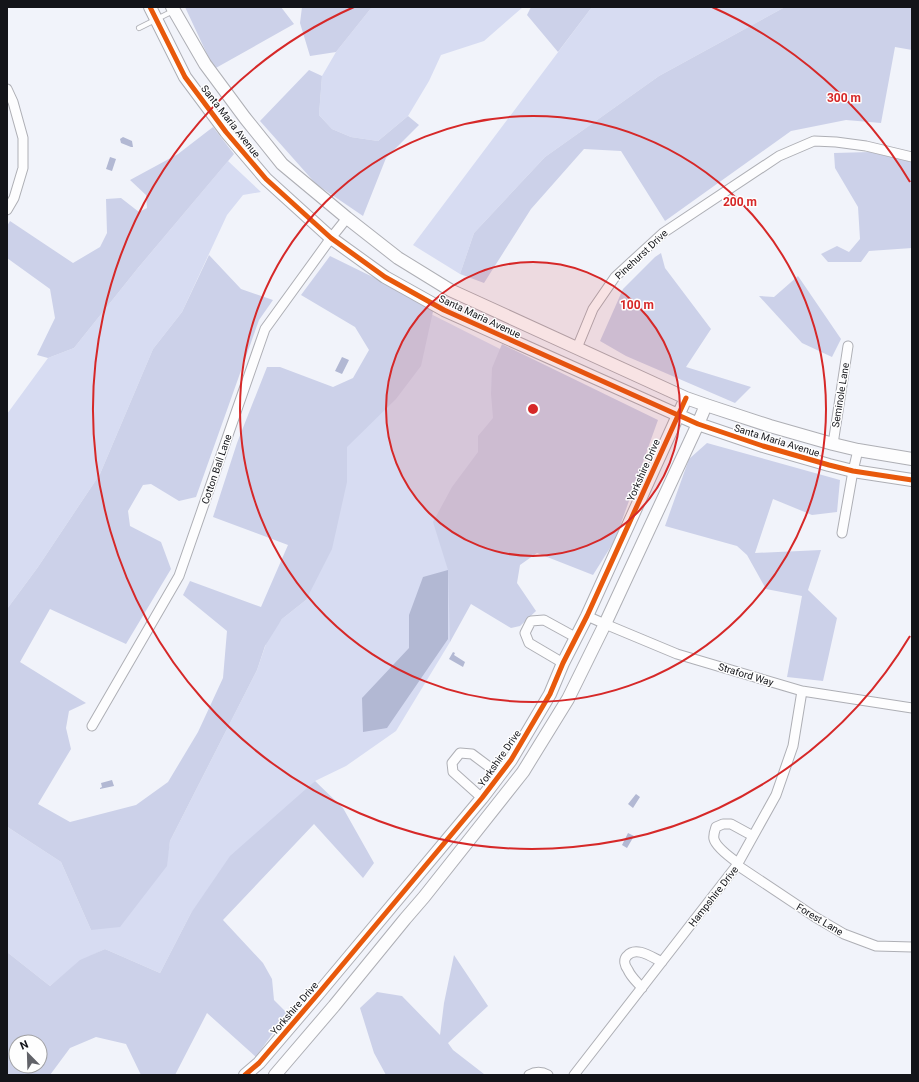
<svg xmlns="http://www.w3.org/2000/svg" width="919" height="1082" font-family="Roboto,sans-serif">
<style>
.green{fill:#d7dcf2}
.forest{fill:#ccd1e9;fill-rule:evenodd}
.water{fill:#b2b8d3}
.lines{fill:none;stroke-linecap:round;stroke-linejoin:round}
.service-casing{stroke:#aeafb5;stroke-width:6}
.minor-casing{stroke:#aeafb5;stroke-width:11}
.tertiary-casing{stroke:#aeafb5;stroke-width:14}
.service{stroke:#fdfdfe;stroke-width:4.5}
.minor{stroke:#fdfdfe;stroke-width:9}
.tertiary{stroke:#fdfdfe;stroke-width:12}
.cycleway-casing{stroke:#fefefe;stroke-width:8}
.cycleway{stroke:#e8590c;stroke-width:5}
.ring{fill:none;stroke:#d62828;stroke-width:2}
.labels{text-anchor:middle;stroke-width:3;stroke-linejoin:round;paint-order:stroke}
.street-label{font-size:10px;fill:#131419;stroke:#fefefe}
.centre{fill:#d62828;stroke:#fefefe;stroke-width:2}
.ring-label{font-size:12px;text-anchor:middle;font-weight:bold;fill:#d62828;stroke:#fefefe;stroke-width:3;stroke-linejoin:round;paint-order:stroke}
</style>
<rect width="100%" height="100%" fill="#f1f3fa"/>
<!-- green -->
<path class="green" d="M372,7H523L484,41L441,55L429,81L408,116L378,141L351,137L332,129L319,115L322,76L336,52Z
M592,7H795H785L659,76L545,157L474,233L460,274L413,245Z
M228,161L261,192L243,195L227,215L182,312L153,349L100,474L38,567L7,609V414L48,358L74,348L138,268Z
M421,309L514,356L450,642L396,731L346,766L315,781L191,913L160,973L105,949L80,961L50,986L7,952V826L9,828L61,862L91,930L166,866L170,841L257,670L268,638L282,619L306,600L347,435Z"/>
<!-- forest -->
<path class="forest" d="M185,7H281L294,24L214,69Z
M302,7H372L336,52L310,56L300,23Z
M531,7H592L558,52L527,15Z
M785,7H912V50L895,47L881,123L846,120L791,131L665,221L621,151L584,149L531,209L484,283L460,274L474,233L545,157L659,76Z
M309,70L322,76L319,115L332,129L351,137L378,141L408,116L419,125L386,158L363,216L316,184L260,121Z
M213,127L234,154L138,268L74,348L48,358L37,355L55,318L50,289L7,258V226L10,221L73,263L100,247L107,233L106,199L121,198L139,212L147,208L146,195L130,180L178,154Z
M870,152L912,162V248L869,251L861,262H828L821,254L837,246L849,252L860,239L858,207L835,168L834,153Z
M661,253L665,268L711,329L686,367L751,387L735,403L626,356L600,341L623,289L655,257Z
M209,255L241,289L273,300L259,320L196,497L179,501L151,484L143,485L128,511L130,526L161,542L171,569L126,644L50,609L20,662L86,703L69,711L66,728L71,749L38,804L70,822L136,805L168,782L198,732L223,678L227,631L183,595L190,581L261,607L288,545L213,517L237,443L267,367H280L333,387L353,378L369,350L355,327L301,295L330,256L434,307L421,366L396,399L347,447V482L332,549L306,600L282,619L265,646L257,670L170,841L167,866L120,927L91,930L61,862L9,828L7,826V609L38,567L100,474L153,349L182,312Z
M798,276L841,339L832,357L802,343L759,296L774,297Z
M502,344L658,420L615,540L593,575L537,553L520,565L517,583L536,611L520,626L511,628L471,604L450,642L448,570L433,522L452,487L478,452V436L493,418L491,394L492,368Z
M707,443L840,480L837,512L812,515L773,499L755,553L821,550L808,590L837,618L823,681L787,677L802,596L766,589L747,555L737,546L665,526L689,459Z
M315,781L343,808L374,863L363,878L314,824L223,920L263,963L272,979L274,1000L287,1013L256,1057L207,1013L175,1075H141L126,1044L96,1037L70,1048L50,1075H7V952L50,986L80,960L105,949L160,973L191,913L230,856ZM16,1042H40V1066H16Z
M454,955L488,1006L448,1043L453,1050L484,1074L487,1075H386L374,1053L360,1008L377,992L402,996L440,1035L444,1003Z"/>
<!-- water -->
<path class="water" d="M123,137L132,141L133,147H131L121,143L120,139Z
M110,157L116,159L112,171L106,169Z
M342,357L349,360L342,374L335,371Z
M448,570V639L387,728L363,732L362,698L409,648V615L423,577Z
M453,652L455,653L454,655L465,662L463,667L449,659Z
M112,780L114,786L100,789V788L102,787L101,783Z
M636,794L640,797L633,808L628,804Z
M628,833L634,836L627,848L622,845Z"/>
<g class="lines">
<defs>
<path id="service" d="M139,28L173,11"/>
<path id="minor" d="M7,89L13,102L23,138V168L14,198L7,210
M577,348L593,309L615,277L663,233L779,156L814,141L836,142L866,146L912,157
M833,444L848,346
M842,533L853,471L858,450
M587,616L605,624L677,654L802,691L912,708
M563,663L529,643L525,633L531,621L544,620L575,637
M92,726L179,576L265,329L331,238L347,218
M482,798L453,772L452,763L460,753L472,754L500,775
M738,863C731,858 716,847 714,839C713,835 715,830 716,827L723,824H731L753,836
M737,865L815,917L844,934L876,946L912,947
M642,988C637,982 631,977 628,970C625,966 623,960 627,956C636,945 653,958 662,962
M529,1075C536,1071 541,1071 548,1075
M574,1075L737,865L776,795L793,746L802,691"/>
<path id="tertiary" d="M150,7L185,77L226,132L266,179L331,238L385,277L444,310L698,424L763,446L829,465L853,471L912,480
M172,7L205,64L245,118L282,164L347,218L398,258L450,290L686,398L706,405L770,426L833,444L858,450L912,459
M245,1075L259,1063L318,994L482,798L511,760L550,694L563,663L587,616L686,398
M275,1075L334,1006L405,919L424,897L523,772L568,699L605,624L698,424L706,405"/>
</defs>
<!-- service casing -->
<use href="#service" class="service-casing"/>
<!-- minor casing -->
<use href="#minor" class="minor-casing"/>
<!-- tertiary casing -->
<use href="#tertiary" class="tertiary-casing"/>
<!-- service -->
<use href="#service" class="service"/>
<!-- minor -->
<use href="#minor" class="minor"/>
<!-- tertiary -->
<use href="#tertiary" class="tertiary"/>
<defs>
<path id="cycleway" d="M150,7L185,77L226,132L266,179L331,238L385,277L444,310L698,424L763,446L829,465L853,471L912,480
M245,1075L259,1063L318,994L482,798L511,760L550,694L563,663L587,616L686,398"/>
</defs>
<!-- cycleway casing -->
<use href="#cycleway" class="cycleway-casing"/>
<!-- cycleway -->
<use href="#cycleway" class="cycleway"/>
</g>
<!-- distance rings -->
<circle cx="533" cy="409" r="147" fill="#d62828" fill-opacity=".12"/>
<g class="ring">
<circle cx="533" cy="409" r="147"/>
<circle cx="533" cy="409" r="293"/>
<path d="M910 636A440 440 0 1 1 354 7M712 7A440 440 0 0 1 910 182"/>
</g>
<g class="labels">
<!-- street labels -->
<g class="street-label">
<text transform="translate(231 121) rotate(52)" y="4">Santa Maria Avenue</text>
<text transform="translate(641 254) rotate(-43)" y="4">Pinehurst Drive</text>
<text transform="translate(480 316) rotate(25)" y="4">Santa Maria Avenue</text>
<text transform="translate(840 395) rotate(-81)" y="4">Seminole Lane</text>
<text transform="translate(777 440) rotate(17)" y="4">Santa Maria Avenue</text>
<text transform="translate(216 469) rotate(-71)" y="4">Cotton Ball Lane</text>
<text transform="translate(643 470) rotate(-66)" y="4">Yorkshire Drive</text>
<text transform="translate(746 674) rotate(17)" y="4">Straford Way</text>
<text transform="translate(499 758) rotate(-55)" y="4">Yorkshire Drive</text>
<text transform="translate(713 896) rotate(-52)" y="4">Hampshire Drive</text>
<text transform="translate(820 919) rotate(31)" y="4">Forest Lane</text>
<text transform="translate(294 1008) rotate(-49)" y="4">Yorkshire Drive</text>
</g>
</g>
<circle cx="533" cy="409" r="6" class="centre"/>
<g class="ring-label">
<text x="844" y="102">300 m</text>
<text x="740" y="206">200 m</text>
<text x="637" y="309">100 m</text>
</g>
<!-- border -->
<rect width="919" height="1082" fill="none" stroke="#131419" stroke-width="16"/>
<!-- north arrow -->
<g transform="translate(28 1054) rotate(337)"><circle r="19" fill="#fefefe" stroke="#a0a0a2"/>
<path d="M0-3L7 15L0 10L-7 15Z" fill="#616268"/>
<text y="-6" font-size="11" font-weight="bold" text-anchor="middle" fill="#131419">N</text>
</g>
</svg>
